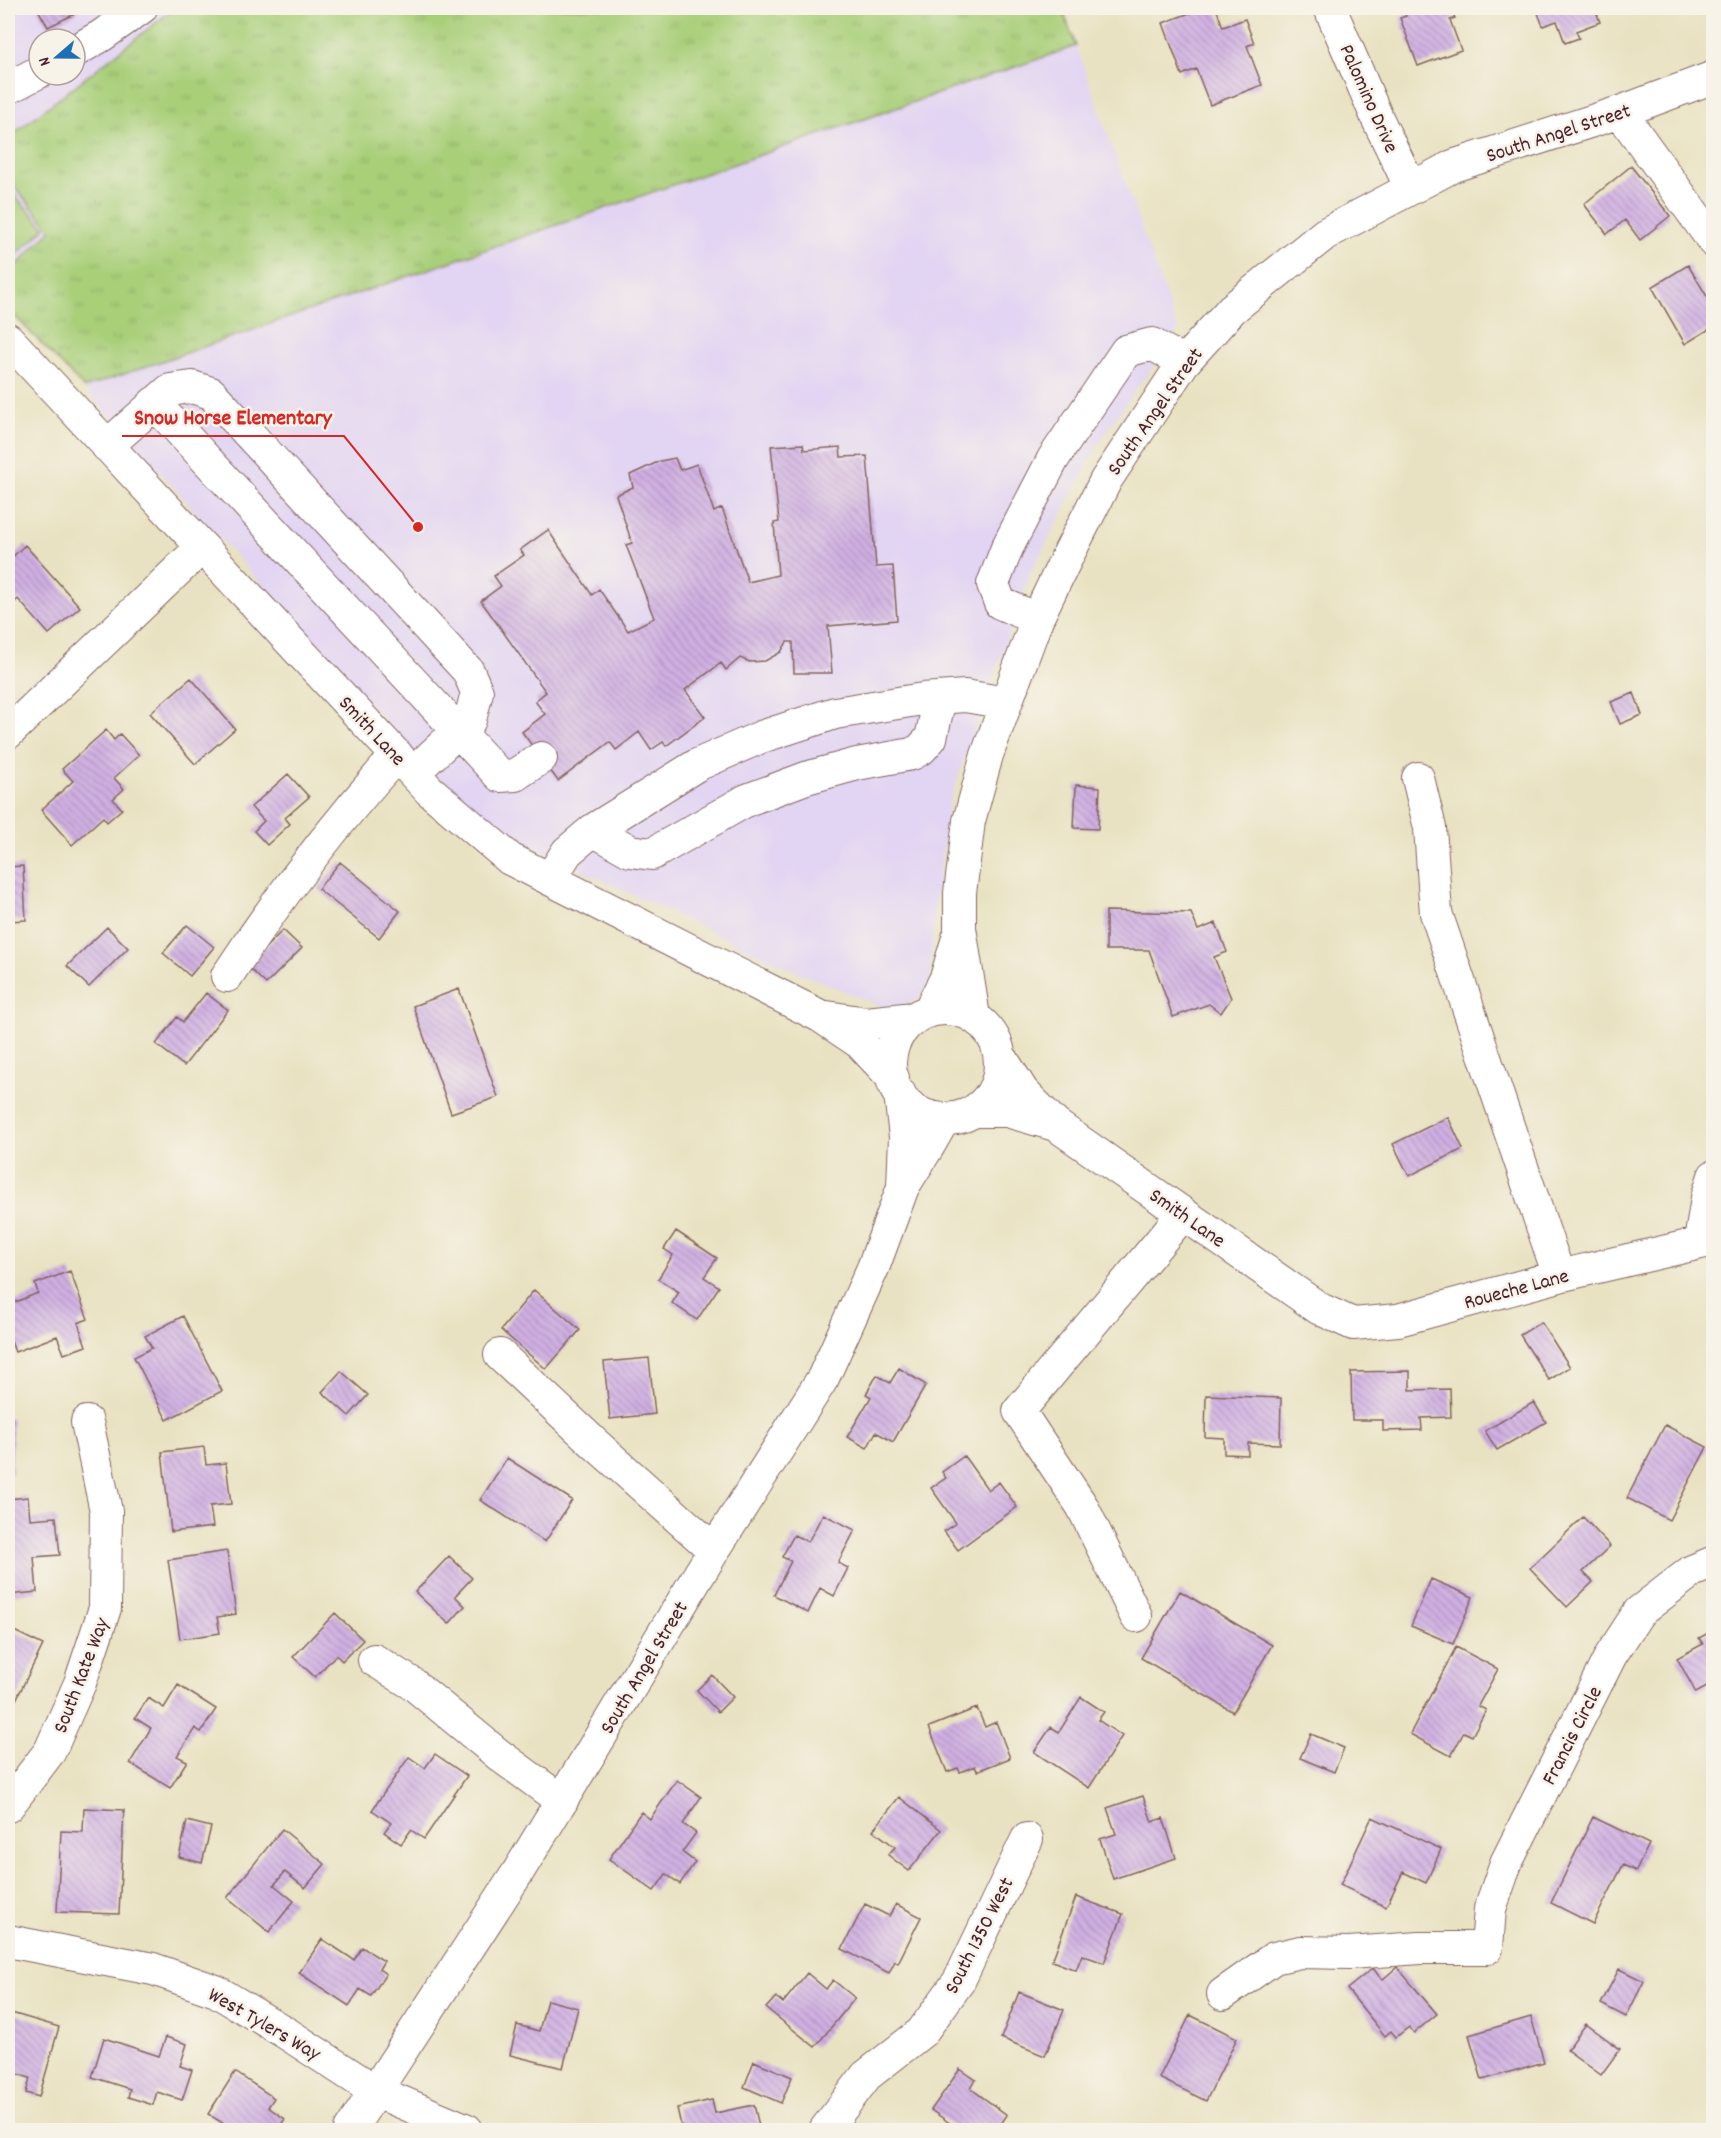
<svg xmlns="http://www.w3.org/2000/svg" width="1721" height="2138" font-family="Dekko,sans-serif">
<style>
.built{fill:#e2d4f3;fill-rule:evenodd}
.grass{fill:url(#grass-tufts);stroke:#7a7752;stroke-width:1.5}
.pitch{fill:#a9cf79;stroke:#7a7752;stroke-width:1.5}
.building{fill:url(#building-back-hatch)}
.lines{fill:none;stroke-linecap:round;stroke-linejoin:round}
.minor-casing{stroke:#826360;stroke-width:34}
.minor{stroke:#fff;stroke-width:32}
.labels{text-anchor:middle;stroke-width:5;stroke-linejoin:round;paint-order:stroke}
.street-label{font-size:21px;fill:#4a1f2b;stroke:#f7f3e8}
.leader{fill:none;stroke:#d62828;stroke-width:2}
.callout-dot{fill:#d62828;stroke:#f7f3e8;stroke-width:2}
.callout-label{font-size:22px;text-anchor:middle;font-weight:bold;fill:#d62828;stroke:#f7f3e8;stroke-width:5;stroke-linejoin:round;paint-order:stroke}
</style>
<defs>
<pattern id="grass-tufts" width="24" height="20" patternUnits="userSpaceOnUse" patternTransform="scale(1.5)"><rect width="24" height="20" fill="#a9cf79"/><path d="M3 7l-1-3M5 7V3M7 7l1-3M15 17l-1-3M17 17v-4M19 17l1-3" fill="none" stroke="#93b169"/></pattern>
<pattern id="building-back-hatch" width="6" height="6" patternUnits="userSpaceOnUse" patternTransform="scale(1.5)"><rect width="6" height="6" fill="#d0b0e3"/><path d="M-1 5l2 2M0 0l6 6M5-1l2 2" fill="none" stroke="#ab8fb8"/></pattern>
</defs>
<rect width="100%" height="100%" fill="#f7f3e8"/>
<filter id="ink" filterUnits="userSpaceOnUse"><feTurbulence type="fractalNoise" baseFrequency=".0167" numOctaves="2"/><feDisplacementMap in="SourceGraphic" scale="12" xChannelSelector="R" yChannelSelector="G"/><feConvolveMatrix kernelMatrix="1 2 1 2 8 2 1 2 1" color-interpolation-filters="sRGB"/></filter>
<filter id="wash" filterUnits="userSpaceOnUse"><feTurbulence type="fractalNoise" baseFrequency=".008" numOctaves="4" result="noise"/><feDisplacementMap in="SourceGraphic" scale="24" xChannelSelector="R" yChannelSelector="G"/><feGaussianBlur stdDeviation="1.35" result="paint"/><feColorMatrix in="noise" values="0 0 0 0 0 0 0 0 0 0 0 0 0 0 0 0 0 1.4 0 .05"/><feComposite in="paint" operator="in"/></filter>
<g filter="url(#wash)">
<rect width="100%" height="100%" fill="#e9e2c2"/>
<!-- built -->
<path class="built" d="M8,8H175L8,138ZM39,39H75V75H39Z
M1076,46L1178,330L1102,438L1030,574L949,803L934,914L930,979L918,1000L890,1010L797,972L519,841L448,791L84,388ZM803,444L804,450L840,447L841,457L876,567H893L897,620L828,626L832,672L793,642H787L781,652L765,661L750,662L740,658L726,669L721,663L685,690L705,717L666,746L663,742L651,750L639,732L610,742L558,780L522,732L545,714L535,701L546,692L481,601L501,586L494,576L524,555L521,550L592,595L628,631L654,618L626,545L632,543L616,495L633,487L630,475L660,461L675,458L680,470L697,464L714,512L723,509L748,582L778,575L774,523L779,522L771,446Z
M8,179L51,230L8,274Z"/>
<!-- grass -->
<path class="grass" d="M175,8H1062L1076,46L84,388L8,309V274L51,230L8,179V138Z"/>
<!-- pitch -->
<path class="pitch" d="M8,188L45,228L8,263Z"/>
<g id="blocks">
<!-- building -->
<path class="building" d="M37,8H74L77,13L48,27Z
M1203,8L1204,10L1216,8L1223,27L1245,19L1254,43L1247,46L1262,85L1210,105L1196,69L1182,75L1163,23Z
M1402,8H1451L1455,18L1450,20L1461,50L1418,66L1400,18L1406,16Z
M1536,8H1613L1597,14L1600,22L1576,31L1579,38L1565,43L1557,21L1543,26Z
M1631,166L1670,216L1640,240L1625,220L1607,234L1584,204Z
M1688,265L1714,308V333L1711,328L1685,344L1652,287Z
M803,444L804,450L840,447L841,457L867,456L876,567L893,566L897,620L828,626L832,673H794L793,642H787L781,652L765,661L750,662L740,658L726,670L721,663L685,690L705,717L666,746L663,742L651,750L639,732L616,750L610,742L558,781L522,732L545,714L535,701L546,692L481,601L501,586L494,576L524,555L520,550L548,530L592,595L599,589L628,631L654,618L626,545L632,543L616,495L633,487L630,475L660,461L675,458L680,470L697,464L714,512L722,508L748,582L778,575L774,523L779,522L771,446Z
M25,545L80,607L49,634L18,599L12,605L8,600V561Z
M191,678L235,729L195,764L150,713Z
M1634,693L1642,715L1620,724L1611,702Z
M106,730L114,740L120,734L139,755L114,778L124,789L113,799L122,809L107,822L103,817L72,845L41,810L73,781L62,769Z
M288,774L309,797L285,818L290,824L267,845L254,831L264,821L251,807Z
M1076,785L1100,787L1098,829L1074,828Z
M340,862L400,911L379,938L318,889Z
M23,866L26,920L8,921V867Z
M1106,911L1191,913L1198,930L1216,923L1227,952L1214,957L1231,998L1221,1013L1209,1004L1173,1017L1149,950H1106Z
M187,925L214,947L190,976L163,953Z
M107,927L128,948L89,987L67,966Z
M283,930L302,948L266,984L247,966Z
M459,989L498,1097L451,1113L413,1006Z
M206,993L228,1010L184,1066L156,1044L177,1017L183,1022Z
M1448,1117L1463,1149L1409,1176L1393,1144Z
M676,1231L717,1258L704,1277L719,1287L697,1320L672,1303L679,1292L658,1279L673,1255L664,1249Z
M70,1271L88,1319L78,1323L86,1346L64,1354L57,1336L15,1352L8,1333V1305L38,1293L35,1284Z
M534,1290L580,1330L546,1369L501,1330Z
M183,1316L222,1391L167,1420L134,1357L152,1348L145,1336Z
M1541,1322L1570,1367L1549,1380L1520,1335Z
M649,1358L655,1414L610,1419L604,1362Z
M899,1368L926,1385L893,1442L876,1432L867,1448L847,1437L871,1397L866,1394L877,1375L890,1383Z
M341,1371L368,1395L349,1416L322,1392Z
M1410,1371V1390L1450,1389L1451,1417L1421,1418L1422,1430L1383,1431V1420H1352L1351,1372Z
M1206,1395L1281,1398L1280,1444L1248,1443V1455L1224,1454V1438L1205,1437Z
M1534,1402L1546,1422L1497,1450L1485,1431Z
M8,1418H12V1475L8,1474Z
M1665,1425L1707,1447L1669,1520L1627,1498Z
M204,1447L206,1465L226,1463L231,1504L210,1506L213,1527L171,1532L162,1452Z
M964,1456L988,1490L999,1482L1017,1507L958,1550L944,1531L956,1523L931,1488L946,1478L942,1472Z
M507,1458L572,1500L545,1542L480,1500Z
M28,1497L30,1519L56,1517L60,1555L34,1557L37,1592L8,1595V1499Z
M823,1514L855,1530L838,1563L848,1568L834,1596L820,1588L808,1613L774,1595L791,1561L782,1557L794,1535L808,1542Z
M1583,1517L1610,1546L1583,1572L1593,1582L1567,1607L1530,1568Z
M227,1551L236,1614L217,1617L220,1633L180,1639L168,1560Z
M449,1556L472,1578L455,1596L465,1606L449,1624L415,1592Z
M1431,1579L1473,1597L1453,1644L1411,1626Z
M1180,1591L1272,1645L1233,1712L1141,1658Z
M335,1613L363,1640L342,1661L336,1655L315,1677L293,1657Z
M8,1628L43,1645L10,1712L8,1711Z
M1714,1630V1683L1696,1693L1677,1658L1703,1644L1699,1638Z
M1456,1647L1498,1669L1478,1706L1486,1710L1472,1736L1464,1732L1451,1756L1410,1734Z
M712,1675L733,1697L718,1712L697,1690Z
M178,1685L216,1709L201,1732L195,1728L177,1756L187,1761L170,1788L130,1763L151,1728L135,1718L148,1698L164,1708Z
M1081,1697L1104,1712L1098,1720L1122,1736L1089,1788L1034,1752L1051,1727L1059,1732Z
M977,1708L985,1727L996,1722L1010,1758L977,1771L975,1766L960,1772L958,1768L947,1772L929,1727Z
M1311,1734L1344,1748L1334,1772L1300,1758Z
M435,1754L467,1776L424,1839L411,1830L401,1844L384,1832L391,1823L372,1810L409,1757L425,1768Z
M677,1780L701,1797L683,1824L696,1833L682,1852L695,1862L680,1884L666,1874L654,1891L609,1859L641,1812L650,1819Z
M1143,1796L1152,1822L1163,1818L1176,1858L1113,1879L1100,1839L1116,1834L1107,1808Z
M899,1797L941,1830L909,1871L888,1855L895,1847L873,1830Z
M84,1808L124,1810L119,1914L57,1912L61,1831L83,1832Z
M1372,1817L1441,1849L1426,1883L1403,1872L1386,1907L1340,1885Z
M1593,1817L1649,1844L1636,1871L1623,1865L1593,1924L1551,1903Z
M187,1821L211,1827L202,1863L179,1857Z
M282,1829L325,1864L305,1888L285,1872L274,1885L294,1901L269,1932L227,1898Z
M1076,1897L1123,1914L1104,1963L1082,1955L1076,1970L1052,1961Z
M865,1904L889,1916L896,1904L921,1917L898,1963L895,1961L889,1973L842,1949Z
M322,1939L354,1960L362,1947L384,1961L379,1969L386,1974L371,1996L360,1989L349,2006L299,1973Z
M1397,1967L1437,2014L1414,2033L1409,2027L1396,2037L1391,2031L1385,2036L1347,1989L1373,1968L1382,1980Z
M1619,1969L1644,1981L1626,2017L1601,2004Z
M807,1973L826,1989L833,1980L855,1998L815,2047L766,2008L776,1997L783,2003Z
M1019,1992L1064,2010L1045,2056L1001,2038Z
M547,2000L578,2008L563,2068L510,2055L517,2025L539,2031Z
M8,2012L59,2027L39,2097L26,2093L30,2078L8,2071Z
M1190,2015L1237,2038L1206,2101L1159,2078Z
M1531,2017L1544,2062L1482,2080L1469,2035Z
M1586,2024L1620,2049L1601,2075L1567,2050Z
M166,2037L187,2044L180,2066L192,2070L182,2100L157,2092L153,2105L128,2097L130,2089L92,2077L104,2038L159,2056Z
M754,2061L792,2077L781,2103L744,2087Z
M960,2069L976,2080L970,2088L1007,2115L997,2130H993L983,2123L978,2130H960L931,2110Z
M235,2072L274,2098L268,2107L285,2119L277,2130H227L229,2127L208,2114Z
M712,2100L715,2113L754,2105L760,2130H682L677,2108Z"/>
</g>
</g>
<g filter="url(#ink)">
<use href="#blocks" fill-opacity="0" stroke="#826360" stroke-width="1.5"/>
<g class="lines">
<defs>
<path id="minor" d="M1330,8L1378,120L1411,188
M75,51L101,36L141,8
M8,88L39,72
M1620,112L1714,242
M8,339L429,790L510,859L820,1016L860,1043L893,1078
M154,403L500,776L515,775L541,758
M107,446L170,390L192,387L211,393L468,671L477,692L470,720L413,773
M1037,619L1000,603L993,584L1007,548L1053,459L1126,351L1152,344L1184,362
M8,733L202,547
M1418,778L1430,828L1436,913L1559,1276
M593,830L630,851L652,854L747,800L806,778L857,764L912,754L921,749L931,738L940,698
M550,879L567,852L593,830L697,765L761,737L835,713L923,699L965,696L1006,703
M227,976C278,898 334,825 397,755
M890 1064a55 55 0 1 1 110 0a55 55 0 1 1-110 0Z
M929,1011L946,978L958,938
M827,1017L866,1023L914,1018
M974,1017L960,928V893L969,821L987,755L1037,619L1065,561L1106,480L1184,362L1232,309L1325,234L1453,166L1620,112L1714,77
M1000,1056L1023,1092L1056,1125L1320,1309L1353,1324L1398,1320L1559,1276L1714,1240
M900,1094L905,1137L903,1186
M974,1111H1007L1055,1125
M1700,1242L1707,1198L1714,1176
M500,1355L593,1442L714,1550
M1136,1616L1082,1506L1019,1411L1183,1214
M374,1660L413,1684L499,1755L562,1801
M8,1806L50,1751L80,1683L105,1608L106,1511L87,1422
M8,1941L153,1969L216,1991L286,2033L375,2091L467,2130
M1223,1994L1274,1958L1300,1952L1349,1953L1420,1948H1487L1490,1909L1506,1863L1611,1655L1639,1612L1692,1571L1714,1562
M350,2130L518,1872L714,1550L823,1378L873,1268L903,1187L928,1147L944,1119
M825,2130L866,2076L922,2032L959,1981L1027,1839"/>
</defs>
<!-- minor casing -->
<use href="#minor" class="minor-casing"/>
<!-- minor -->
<use href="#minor" class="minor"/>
</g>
</g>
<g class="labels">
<!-- street labels -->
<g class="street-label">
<text transform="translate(1370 98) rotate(66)" y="7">Palomino Drive</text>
<text transform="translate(1558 132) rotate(-18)" y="7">South Angel Street</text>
<text transform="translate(1154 411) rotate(-55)" y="7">South Angel Street</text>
<text transform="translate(373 730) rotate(47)" y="7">Smith Lane</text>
<text transform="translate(1188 1217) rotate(35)" y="7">Smith Lane</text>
<text transform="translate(1516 1288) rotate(-15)" y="7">Roueche Lane</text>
<text transform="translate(643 1667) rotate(-59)" y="7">South Angel Street</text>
<text transform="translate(80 1675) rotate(-69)" y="7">South Kate Way</text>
<text transform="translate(1571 1735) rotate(-63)" y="7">Francis Circle</text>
<text transform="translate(978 1935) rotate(-63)" y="7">South 1350 West</text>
<text transform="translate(265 2023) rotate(30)" y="7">West Tylers Way</text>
</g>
</g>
<!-- callouts -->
<path class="leader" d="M418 527L344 436H122"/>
<circle class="callout-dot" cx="418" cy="527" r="6"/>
<g class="callout-label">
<text x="233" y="424">Snow Horse Elementary</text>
</g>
<!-- margin -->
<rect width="1721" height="2138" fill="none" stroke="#f7f3e8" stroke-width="30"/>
<!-- north arrow -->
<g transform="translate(57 57) rotate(250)"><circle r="28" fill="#f7f3e8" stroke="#b29e9c" stroke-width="1.5"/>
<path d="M0-4.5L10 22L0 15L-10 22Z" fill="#1f6fb2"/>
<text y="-9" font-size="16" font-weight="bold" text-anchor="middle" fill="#4a1f2b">N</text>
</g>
</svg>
